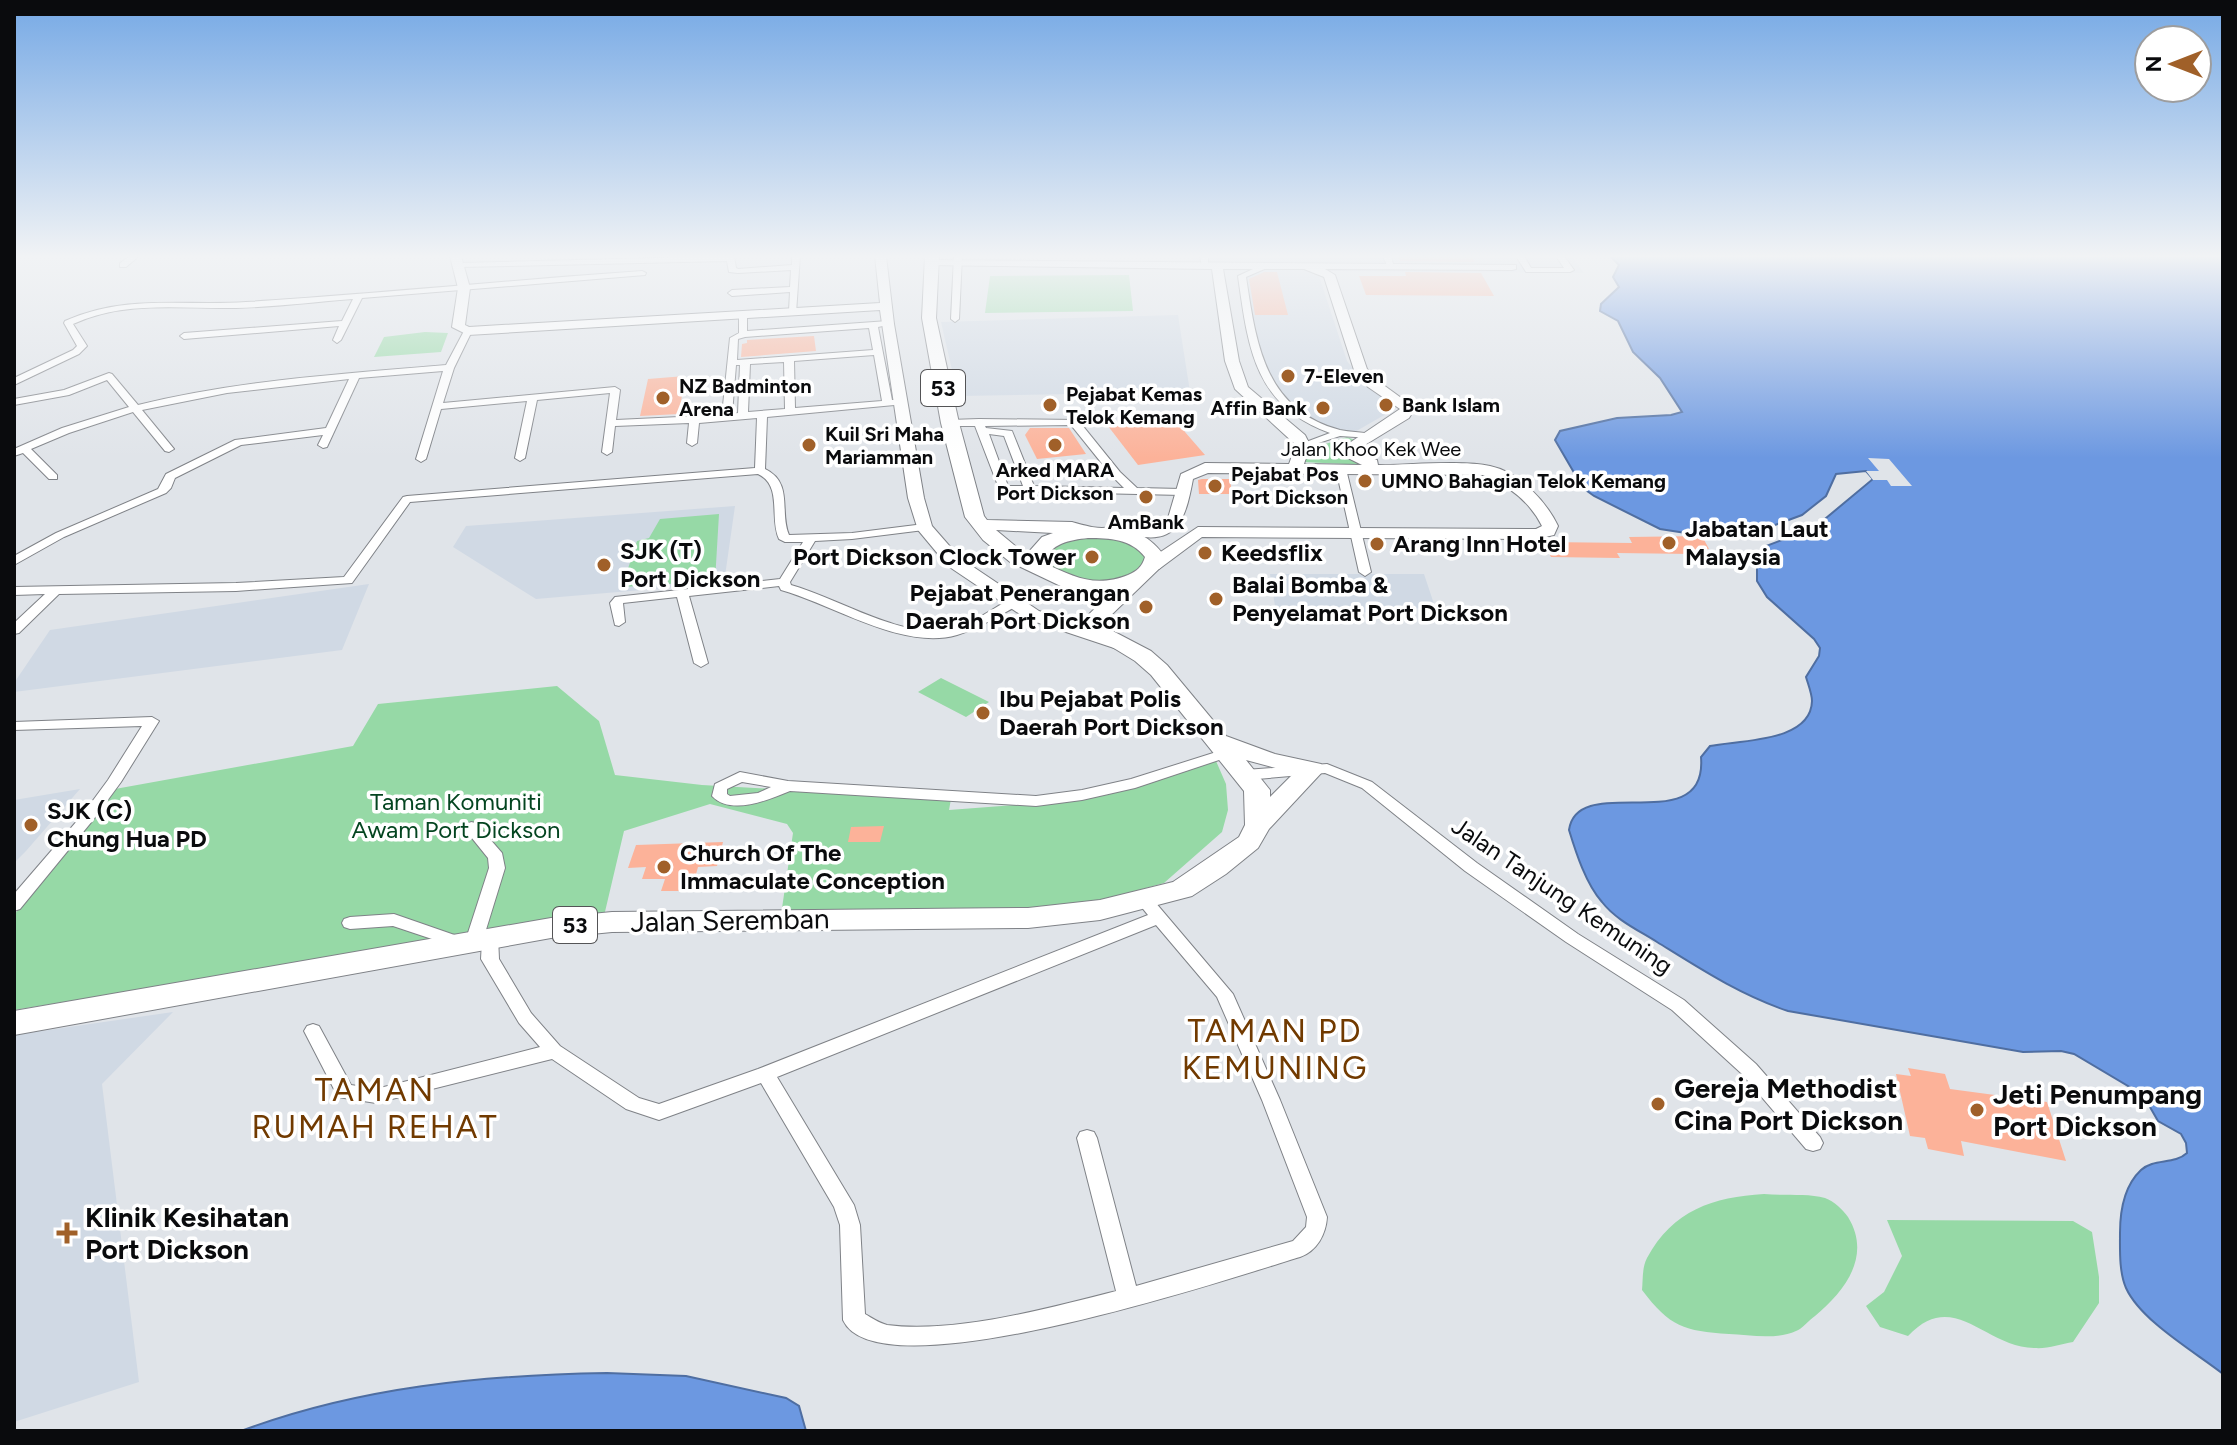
<svg xmlns="http://www.w3.org/2000/svg" width="2237" height="1445" font-family="Figtree,sans-serif">
<style>
.built{fill:#d0d9e4}
.green{fill:#96d9a6}
.water{fill:#6c98e1;stroke:#4f6ea1;stroke-width:2}
.pier{fill:#e0e4e9}
.building{fill:#fcb299}
.lines{fill:none;stroke-linecap:round;stroke-linejoin:round}
.street-casing{stroke:#7f8287;stroke-width:2}
.secondary-casing{stroke:#7f8287;stroke-width:2}
.primary-casing{stroke:#7f8287;stroke-width:2}
.street{fill:#fff;fill-rule:evenodd}
.secondary{fill:#fff;fill-rule:evenodd}
.primary{fill:#fff;fill-rule:evenodd}
.poi-dot{fill:#a06029;stroke:#fff;stroke-width:3}
.labels{text-anchor:middle;stroke-width:7;stroke-linejoin:round;paint-order:stroke}
.far-poi-label{font-size:20px;font-weight:bold;fill:#0a0b0d;stroke:#fff;text-anchor:start}
.far-street-label{font-size:20px;fill:#0a0b0d;stroke:#fff}
.shield{fill:#fff;stroke:#545456;stroke-width:2}
.shield-label{font-size:22px;font-weight:bold;fill:#0a0b0d}
.poi-label{font-size:24px;font-weight:bold;fill:#0a0b0d;stroke:#fff;text-anchor:start}
.park-label{font-size:24px;fill:#044520;stroke:#fff}
.street-label{font-size:24px;fill:#0a0b0d;stroke:#fff}
.near-street-label{font-size:28px;fill:#0a0b0d;stroke:#fff}
.near-poi-label{font-size:28px;font-weight:bold;fill:#0a0b0d;stroke:#fff;text-anchor:start}
.near-neighbourhood-label{font-size:32px;letter-spacing:2px;fill:#713a00;stroke:#fff}
</style>
<rect width="100%" height="100%" fill="#e0e4e9"/>
<!-- built -->
<path class="built" d="M1191,256H1571L1584,273L1314,271L1318,273L1347,361L1367,386L1392,402L1393,410L1353,433H1340L1298,410L1278,393L1259,360L1244,275L1256,271L1192,270Z
M1178,315L1190,392L958,396L941,322Z
M735,506L724,583L536,599L453,547L466,526Z
M1270,574H1424L1434,604L1422,608L1277,619Z
M369,584L342,650L14,692V683L50,630Z
M80,789L26,851L14,863V800Z
M173,1012L102,1084L139,1382L14,1422V1035Z"/>
<!-- green -->
<path class="green" d="M1129,275L1133,311L985,313L990,276Z
M425,332L448,333L441,352L374,357L384,337Z
M1347,437L1355,440L1341,449V456L1366,465L1303,462L1313,448Z
M719,514L715,581L622,587L637,541L649,538L660,519Z
M1079,536L1125,539L1144,550L1146,561L1125,579L1089,585L1043,563L1049,546Z
M941,678L989,702L966,717L918,692Z
M557,686L599,721L615,775L702,785L951,799L949,810L1066,801L1216,761L1226,784L1228,810L1222,832L1164,883L1103,900L1019,912L781,915L793,833L787,824L710,804L624,831L604,916L14,1010V915L115,789L353,746L378,704Z
M1764,1194C1783,1196 1807,1193 1825,1198C1834,1201 1843,1210 1848,1217C1872,1256 1845,1291 1815,1316C1809,1320 1802,1329 1796,1331C1777,1340 1749,1335 1729,1334C1684,1331 1670,1327 1642,1290C1643,1280 1642,1267 1647,1258C1673,1210 1713,1197 1764,1194Z
M1887,1220L2073,1221L2092,1232L2099,1277V1303L2073,1342C2061,1344 2047,1349 2035,1348C1985,1348 1954,1287 1908,1336L1880,1327L1866,1306L1884,1292L1902,1256Z"/>
<!-- water -->
<path class="water" d="M1610,256H2223V1374C2195,1352 2141,1321 2126,1288C2119,1272 2120,1250 2120,1233C2120,1210 2124,1186 2141,1170C2154,1158 2174,1165 2187,1153L2186,1143L2181,1134L2158,1121L2143,1095L2074,1054L2061,1051L2023,1052L1788,1011C1740,995 1699,968 1657,942C1638,930 1616,920 1602,902C1586,884 1576,853 1569,830C1577,770 1708,841 1701,757L1710,746C1738,740 1811,743 1812,701C1812,694 1808,684 1806,677L1819,656L1820,648L1814,639L1767,597L1757,581V557L1766,546L1814,528L1873,479L1866,471L1836,474L1826,496L1802,515L1748,535L1718,538L1660,529L1594,496L1583,488L1555,440L1560,431L1617,418L1671,415L1682,412L1660,378L1633,352L1618,321L1600,311L1601,304L1619,287L1613,277L1619,265Z
M607,1373L686,1376L786,1398L799,1406L806,1431H241C359,1387 482,1375 607,1373Z"/>
<!-- pier -->
<path class="pier" d="M1868,458L1889,459L1912,486H1891L1887,480H1873L1866,471H1879Z"/>
<!-- building -->
<path class="building" d="M1397,256H1471L1475,262L1400,261Z
M1264,272H1277L1288,315H1255L1249,279Z
M1405,272L1481,273L1494,296L1366,295L1359,276H1406Z
M814,336L816,351L741,357L742,344L747,343V340Z
M685,376L679,414L640,416L648,379Z
M1172,417L1205,455L1138,465L1108,426Z
M1030,428H1069L1086,454L1037,459L1025,435Z
M1202,479H1230L1232,494H1199L1198,480Z
M1702,536L1709,549L1692,550V554L1617,553L1620,558L1551,557L1544,542L1632,543L1629,537Z
M884,826L880,842H848L851,827Z
M723,842L717,866L698,867L695,878H685L682,891H661L665,879H642L646,867L628,868L636,845Z
M1908,1068L1945,1074L1950,1089L2047,1102L2066,1161L1961,1141L1964,1156L1928,1149L1925,1138L1910,1136L1896,1074L1911,1076Z"/>
<g class="lines">
<defs>
<path id="street" d="M130,256H139L126,267H120V263Z
M734,256L736,268L738,269L792,265V256H800L796,313L789,311L790,292L732,296L728,293L732,290L790,287L791,270L738,273L729,272L727,261L460,267L456,265L460,263Z
M954,256H962L959,319L955,322L951,319Z
M1200,256H1208V267H1202Z
M1383,256H1391L1394,268H1388Z
M1516,256H1524L1531,268H1564L1556,256H1564L1574,270L1570,272H1526Z
M1266,263H1269V267L1246,277C1256,342 1264,410 1340,430C1350,432 1360,432 1371,434V438L1340,436L1303,448L1298,445L1330,433C1254,406 1248,347 1238,276Z
M642,271L646,273L645,275L362,298L341,340L337,343L333,340L339,326L184,339L180,336L184,333L342,321L353,299C314,302 275,307 236,308C181,309 125,300 73,324L87,346L79,354L14,385V378L73,350L77,346L64,323L65,321C124,294 183,306 246,302C378,294 510,280 642,271Z
M743,312L747,315V331L888,321L892,324L878,327L892,400H905V404L767,417L765,469C794,483 779,512 789,535L852,533L924,524L930,527L924,530L852,539L815,541L790,582L791,585C838,598 897,637 946,630C968,627 990,610 1009,600H1017L1019,603L1017,606C998,616 978,629 957,635C903,651 832,604 781,590L779,586L689,596L708,663L701,667L694,663L677,597L623,603L625,622L619,626L615,625L610,603L615,597L780,579L803,542H785L779,539C769,518 783,486 758,474L410,502L352,583L236,591L59,594L19,633L14,634V623L45,594L14,595V587L236,583L344,577L403,497L407,496L755,468L757,418L699,423L697,443L692,446L687,443L689,423L615,426L612,452L607,455L602,452L610,393L537,400L525,458L520,461L515,458L527,401L441,409L426,459L421,462L416,459L443,371L359,378L327,447L323,448L318,445L323,435L241,445L175,478L171,488L166,493L64,537L14,565V556L56,533L158,489L166,474L235,440L326,428L349,379L227,393L142,410L174,449L169,452L165,451L133,412L69,433L31,449L57,475V479H49L23,453L14,456V449L62,428L129,407L107,380L69,395L14,405V399L64,390L109,373L112,374L138,405C239,380 342,374 446,365L464,331L468,328L472,331L454,368L443,403L615,387L620,390L616,420L722,415L730,338L739,333V315ZM869,328L873,350L737,360L738,339L745,337ZM874,355L882,401L795,408L794,361ZM784,362L785,409L748,412L750,364ZM736,365H740L738,413L732,414Z
M979,419L1078,420L1120,472L1137,488L1182,489L1187,492L1182,495L1000,491L975,426H950L945,423L950,420ZM1071,425L1112,476L1124,488L1034,486L1012,431L986,428L985,426ZM989,434L1004,436L1023,486H1008Z
M1341,466L1346,469L1371,572L1365,576L1359,572L1336,469Z
M152,717L159,721L121,782L93,820L20,909L14,911V894L83,814L108,780L142,726L14,730V722Z
M1229,748L1234,749L1236,752L1234,755L1135,788L1082,800L1036,806L790,791C768,800 731,816 712,796L715,784L740,772L788,781L1036,796L1082,790L1131,779ZM742,782L771,787L758,793L730,796L727,794V789Z
M1327,764L1372,782L1477,863L1578,934L1684,1000L1756,1064L1820,1137L1823,1143L1820,1149L1813,1151L1806,1149L1742,1074L1672,1010L1566,942L1465,871L1362,788L1325,773L1245,780L1238,775L1245,770Z
M471,822L476,823L502,853L505,868L485,933H496L498,937L499,959L531,1013L560,1046L639,1098L659,1104L758,1069L1148,915L1135,899L1137,895H1149L1233,994L1280,1100L1327,1217C1326,1234 1317,1251 1300,1257C1234,1277 878,1397 843,1320L840,1225L834,1207L761,1083L659,1120L626,1109L552,1059L376,1103L338,1097L304,1031L307,1026L313,1024L319,1026L351,1085L376,1089L540,1047L519,1023L481,959L482,941L474,946L467,943L465,946L459,948L393,926L350,929L344,927L342,923L344,919L350,917L394,914L466,939L489,868L488,858L463,827ZM1156,925L1217,997L1262,1100L1307,1217L1306,1227L1293,1241L1136,1286L1097,1138L1094,1132L1087,1130L1080,1132L1077,1138L1116,1291C1050,1308 954,1334 887,1325C879,1323 872,1318 865,1314L860,1225L854,1205L777,1077Z"/>
<path id="secondary" d="M450,256H461L470,288L465,325L469,327L880,303L875,256H886L894,324L924,498L932,526L960,558L1039,611L1127,640L1129,644L1120,650L1027,619L948,566L918,530L908,498L880,310L468,335L452,327L458,288Z
M931,260L1516,265V269L1512,270L1325,269L1335,275L1367,369L1378,381L1415,408L1409,418L1355,451L1377,460L1378,465C1408,465 1463,460 1490,466C1519,472 1546,501 1558,526L1554,535L1536,539L1202,537L1159,569H1147L1144,565L1147,561L1198,527L1536,529L1542,526C1530,502 1509,486 1485,475L1208,473L1193,479C1187,510 1181,545 1138,536L1136,533L1138,530L1168,518L1181,474L1205,463L1289,464L1296,445L1235,389L1225,361L1212,269L927,265V261ZM1223,269H1304L1324,277L1354,370L1368,387L1400,409L1336,452L1362,465L1304,464L1310,445L1305,435L1248,387L1239,361Z"/>
<path id="primary" d="M925,256H939L936,318L959,423L984,516L987,520L1072,522C1083,525 1098,530 1110,527C1127,522 1150,519 1169,524L1172,528L1169,532L1139,534C1151,540 1157,546 1165,557L1163,565L1106,620L1107,628L1151,651L1167,665L1226,736L1275,754L1321,764L1325,769L1269,829L1258,848L1226,874L1192,896L1100,920L1028,928L612,932L551,938L14,1035V1011L551,918L612,912L1028,908L1100,900L1173,882L1239,837L1245,825L1244,791L1151,675L1135,661L1086,631L1084,619L1111,593L1098,595L1069,590L1010,562L983,540L965,517L941,423L922,318ZM996,530L1053,533L1042,537L1026,555ZM1088,538C1110,538 1131,539 1145,557C1142,567 1137,571 1128,575C1095,588 1074,577 1044,563C1050,543 1070,540 1088,538ZM1246,760L1294,773L1270,797V790Z"/>
</defs>
<!-- street casing -->
<use href="#street" class="street-casing"/>
<!-- secondary casing -->
<use href="#secondary" class="secondary-casing"/>
<!-- primary casing -->
<use href="#primary" class="primary-casing"/>
<!-- street -->
<use href="#street" class="street"/>
<!-- secondary -->
<use href="#secondary" class="secondary"/>
<!-- primary -->
<use href="#primary" class="primary"/>
</g>
<!-- sky -->
<linearGradient id="sky" x2="0" y2="1"><stop stop-color="#76a9e5"/><stop offset="0.56" stop-color="#f1f3f5"/><stop offset="1" stop-color="#f1f3f5" stop-opacity="0"/></linearGradient>
<rect width="2237" height="458" fill="url(#sky)"/>
<!-- markers -->
<g class="poi-dot">
<circle cx="1288" cy="376" r="8"/>
<circle cx="663" cy="398" r="8"/>
<circle cx="1050" cy="405" r="8"/>
<circle cx="1386" cy="405" r="8"/>
<circle cx="1323" cy="408" r="8"/>
<circle cx="809" cy="445" r="8"/>
<circle cx="1055" cy="445" r="8"/>
<circle cx="1365" cy="481" r="8"/>
<circle cx="1215" cy="486" r="8"/>
<circle cx="1146" cy="497" r="8"/>
<circle cx="1669" cy="543" r="8"/>
<circle cx="1377" cy="544" r="8"/>
<circle cx="1205" cy="553" r="8"/>
<circle cx="1092" cy="557" r="8"/>
<circle cx="604" cy="565" r="8"/>
<circle cx="1216" cy="599" r="8"/>
<circle cx="1146" cy="607" r="8"/>
<circle cx="983" cy="713" r="8"/>
<circle cx="31" cy="825" r="8"/>
<circle cx="664" cy="867" r="8"/>
<circle cx="1658" cy="1104" r="8"/>
<circle cx="1977" cy="1110" r="8"/>
<path d="M63 1221h8v8h8v8h-8v8h-8v-8h-8v-8h8z"/>
</g>
<g class="labels">
<!-- far-poi labels -->
<g class="far-poi-label">
<text x="1304" y="383">7-Eleven</text>
<text x="679" y="393">NZ Badminton<tspan x="679" dy="23">Arena</tspan></text>
<text x="1066" y="401">Pejabat Kemas<tspan x="1066" dy="23">Telok Kemang</tspan></text>
<text x="1402" y="412">Bank Islam</text>
<text x="1307" y="415" text-anchor="end">Affin Bank</text>
<text x="825" y="441">Kuil Sri Maha<tspan x="825" dy="23">Mariamman</tspan></text>
<text x="1055" y="477" text-anchor="middle">Arked MARA<tspan x="1055" dy="23">Port Dickson</tspan></text>
<text x="1231" y="481">Pejabat Pos<tspan x="1231" dy="23">Port Dickson</tspan></text>
<text x="1381" y="488">UMNO Bahagian Telok Kemang</text>
<text x="1146" y="529" text-anchor="middle">AmBank</text>
</g>
<!-- far-street labels -->
<g class="far-street-label">
<text x="1371" y="456">Jalan Khoo Kek Wee</text>
</g>
<!-- shield labels -->
<g class="shield">
<rect x="921" y="370" width="44" height="36" rx="6"/>
<rect x="553" y="907" width="44" height="36" rx="6"/>
</g>
<g class="shield-label">
<text x="943" y="396">53</text>
<text x="575" y="933">53</text>
</g>
<!-- poi labels -->
<g class="poi-label">
<text x="1685" y="537">Jabatan Laut<tspan x="1685" dy="28">Malaysia</tspan></text>
<text x="1393" y="552">Arang Inn Hotel</text>
<text x="620" y="559">SJK (T)<tspan x="620" dy="28">Port Dickson</tspan></text>
<text x="1221" y="561">Keedsflix</text>
<text x="1076" y="565" text-anchor="end">Port Dickson Clock Tower</text>
<text x="1232" y="593">Balai Bomba &amp;<tspan x="1232" dy="28">Penyelamat Port Dickson</tspan></text>
<text x="1130" y="601" text-anchor="end">Pejabat Penerangan<tspan x="1130" dy="28">Daerah Port Dickson</tspan></text>
<text x="999" y="707">Ibu Pejabat Polis<tspan x="999" dy="28">Daerah Port Dickson</tspan></text>
<text x="47" y="819">SJK (C)<tspan x="47" dy="28">Chung Hua PD</tspan></text>
<text x="680" y="861">Church Of The<tspan x="680" dy="28">Immaculate Conception</tspan></text>
</g>
<!-- park labels -->
<g class="park-label">
<text x="456" y="810">Taman Komuniti<tspan x="456" dy="28">Awam Port Dickson</tspan></text>
</g>
<!-- street labels -->
<g class="street-label">
<text transform="translate(1562 896) rotate(34)" y="8">Jalan Tanjung Kemuning</text>
</g>
<!-- near-street labels -->
<g class="near-street-label">
<text transform="translate(730 920) rotate(-1)" y="10">Jalan Seremban</text>
</g>
<!-- near-poi labels -->
<g class="near-poi-label">
<text x="1674" y="1098">Gereja Methodist<tspan x="1674" dy="32">Cina Port Dickson</tspan></text>
<text x="1993" y="1104">Jeti Penumpang<tspan x="1993" dy="32">Port Dickson</tspan></text>
<text x="85" y="1227">Klinik Kesihatan<tspan x="85" dy="32">Port Dickson</tspan></text>
</g>
<!-- near-neighbourhood labels -->
<g class="near-neighbourhood-label">
<text x="1275" y="1042">TAMAN PD<tspan x="1275" dy="37">KEMUNING</tspan></text>
<text x="375" y="1101">TAMAN<tspan x="375" dy="37">RUMAH REHAT</tspan></text>
</g>
</g>
<!-- border -->
<rect width="2237" height="1445" fill="none" stroke="#0a0b0d" stroke-width="32"/>
<!-- north arrow -->
<g transform="translate(2173 64) rotate(270)"><circle r="38" fill="#ffffff" stroke="#9d9d9e" stroke-width="2"/>
<path d="M0-6L14 30L0 20L-14 30Z" fill="#a06029"/>
<text y="-12" font-size="22" font-weight="bold" text-anchor="middle" fill="#0a0b0d">N</text>
</g>
</svg>
